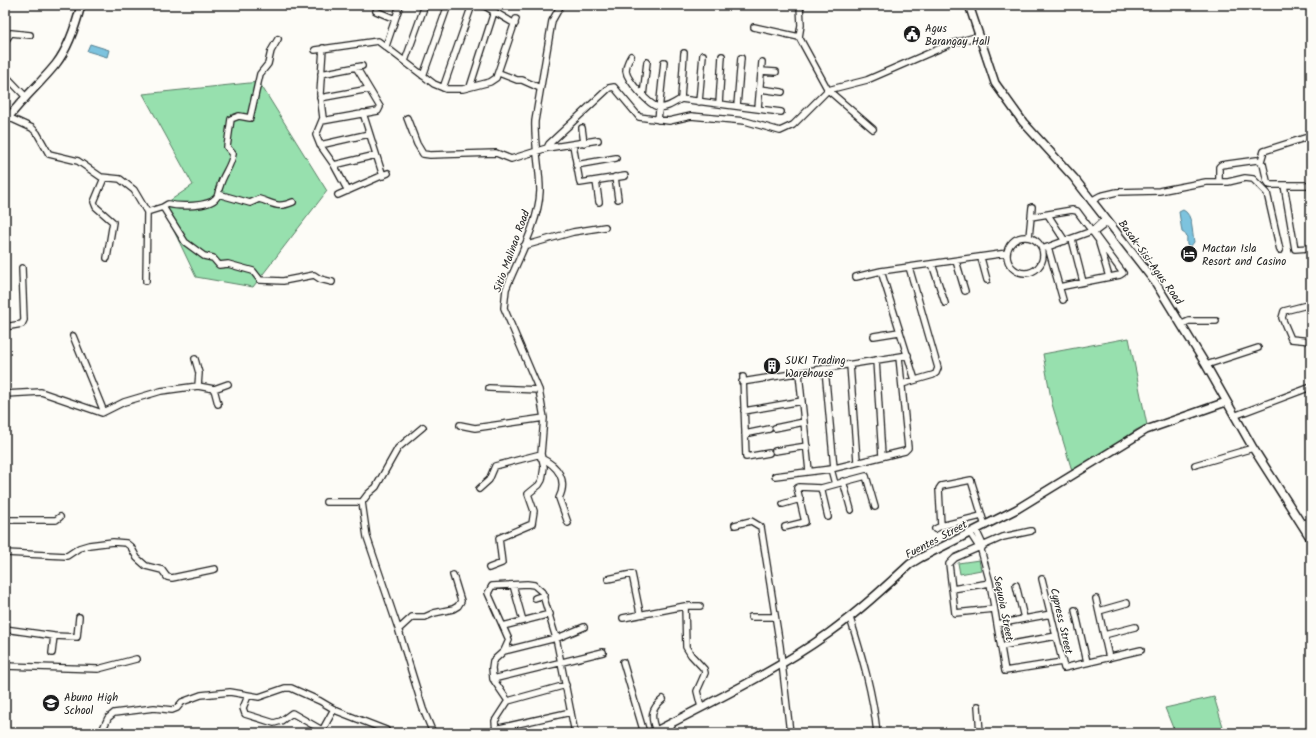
<svg xmlns="http://www.w3.org/2000/svg" width="1316" height="738" font-family="Kalam,sans-serif">
<style>
.green{fill:#97e0ae;stroke:#5a7e65}
.water{fill:#7dc3de;stroke:#568090}
.lines{fill:none;stroke-linecap:round;stroke-linejoin:round}
.minor-casing{stroke:#1c1c1c;stroke-width:8}
.tertiary-casing{stroke:#1c1c1c;stroke-width:10}
.minor{stroke:#fdfcf7;stroke-width:5.5}
.tertiary{stroke:#fdfcf7;stroke-width:7}
.labels{text-anchor:middle;stroke-width:3;stroke-linejoin:round;paint-order:stroke}
.poi-label{font-size:11px;fill:#1c1c1c;stroke:#fdfcf7;text-anchor:start}
.street-label{font-size:11px;fill:#1c1c1c;stroke:#fdfcf7}
</style>
<rect width="100%" height="100%" fill="#fdfcf7"/>
<filter id="ink" filterUnits="userSpaceOnUse"><feTurbulence type="fractalNoise" baseFrequency=".025" numOctaves="2"/><feDisplacementMap in="SourceGraphic" scale="8" xChannelSelector="R" yChannelSelector="G"/><feConvolveMatrix kernelMatrix="1 2 1 2 8 2 1 2 1" color-interpolation-filters="sRGB"/></filter>
<g filter="url(#ink)">
<!-- green -->
<path class="green" d="M259,82L327,191L253,287L196,277L162,206L193,185L143,94Z
M1129,338L1147,425L1136,430L1073,474L1052,404L1043,354Z
M979,560L981,570L960,574L958,563Z
M1214,697L1225,733H1175L1165,708Z
M1311,727V733H1287Z"/>
<!-- water -->
<path class="water" d="M90,44L109,50L107,57L87,51Z
M1183,210C1193,214 1192,233 1194,242L1190,247L1187,245C1186,238 1189,236 1182,232L1179,212Z"/>
<g class="lines">
<defs>
<path id="minor" d="M483,5L515,24
M800,5L801,25L799,37L828,90L873,129
M376,11L395,19
M754,27L799,37
M5,41L11,33L30,35
M386,46L400,5
M323,48L320,94L323,118L316,135L320,145L334,165L348,191
M315,50L378,41L434,84L446,89H463L490,82L496,78L516,19
M631,56C628,61 626,65 626,71C627,80 649,105 658,107C666,109 674,103 681,99L781,112
M405,61L425,5
M761,71L776,72
M499,73L517,80H522L540,88
M321,74L362,66
M5,75L25,96
M423,76L448,5
M470,87L494,12
M443,88L472,5
M760,89L782,92
M643,96L647,62
M320,98L369,89
M681,99L684,53
M699,102L703,55
M719,104L722,56
M737,106L741,58
M758,108L762,62
M363,113L383,176
M8,117L32,128L37,133L49,154L78,161L101,177L120,179L134,190L147,212L146,281
M407,118L417,144L423,154L430,155L496,153L511,159L547,148L598,140
M658,120L664,62
M322,121L378,111L380,107L356,67
M582,128L584,143
M320,145L369,134
M573,145L580,183L625,176
M547,148L549,144L609,88L614,87L639,117L669,121L691,116L745,121L780,131L793,125L828,90L867,80L950,44L979,36
M1261,161L1264,151L1311,136
M334,165L376,155
M576,165L616,158
M615,177L618,199
M104,178L94,202L96,207L113,222L107,258
M596,181L599,202
M1219,182V167L1221,165L1257,160L1263,164L1267,181L1270,185H1311
M1284,185L1295,249L1309,248L1311,251
M218,194L250,203L259,199C274,203 276,209 293,202
M338,195L388,173
M1091,201L1100,196L1117,192L1159,191L1206,182H1228L1245,178L1253,179L1267,193L1280,250
M163,207L168,204C179,207 209,207 216,198C219,195 218,190 220,186C223,174 231,167 233,154L227,147L231,119L239,116L250,118L260,74L268,64L271,51L278,39
M147,212L163,207L185,242L204,256L213,258L219,265L228,264L253,271L260,280L283,281L314,275L320,279L332,282
M1048,215L1065,241
M1031,217L1072,210L1077,211L1123,273L1120,275L1059,287
M1092,231L1105,219
M1029,237L1032,207
M1007 255a18 18 0 1 1 36 0a18 18 0 1 1-36 0Z
M1072,239L1083,282
M1099,243L1109,277
M524,246L573,232L605,227
M1048,247L1063,300
M1042,249L1092,231H1096L1108,222
M981,258L987,280
M956,261L965,291
M932,264L945,303
M881,271L915,380
M856,277L881,271L1007,253
M1311,304L1284,311L1282,318L1291,339L1311,341
M1182,324L1189,321H1216
M5,327L22,324L24,320L22,268
M73,336L104,412
M874,336L899,332
M195,359L199,373L198,386
M876,360L882,456
M850,365L857,461
M1206,365L1258,348
M825,369L834,468
M799,373L809,471
M743,377L746,457L769,453
M742,382L908,355
M902,384L933,375L936,373L938,368L909,267
M489,388L539,390
M214,389L218,404
M5,394L41,392L102,413L124,402L161,391L198,386L214,389L228,384
M744,411L802,401
M1234,416L1311,387
M460,425L475,428L544,418
M423,427L398,448L376,487L368,494L362,502L367,537L398,628L423,709L433,733
M775,428L804,422
M745,434L769,429
M775,451L807,446
M541,458C558,466 568,480 559,498L568,523
M1195,465L1253,448
M831,469L835,484
M775,476L831,469L905,451L908,448L899,357
M843,481L851,510
M821,488L828,517
M479,489L489,480L495,466L541,454
M326,502H362
M783,504L800,499
M5,520H56L60,517
M1301,524L1311,521
M735,525L751,521L761,527L780,646L790,733
M941,526L939,489L941,486L971,480L985,526
M785,527L805,522L797,488L799,487L821,488L866,476L875,507
M935,529L941,526L981,516
M976,530L983,545L982,548
M970,533L981,550L990,583L1005,671L1062,662
M5,553L67,556L79,548L89,545L113,542L126,543L131,547L137,558L146,566L162,570L167,577L172,578L215,569
M489,568L502,563L499,538L532,524L534,511L528,494L539,485L542,480L544,467L541,454L544,418L539,390L504,308L506,289C518,259 539,222 540,191C540,167 534,144 535,121L552,21L561,5
M608,579L632,574L640,613
M1042,579L1064,668L1141,650
M513,585L523,621
M1016,585L1024,618
M952,589L990,583
M535,598L544,595
M1096,599L1109,658
M685,606L686,647L691,655L704,669L705,673L697,691L701,707
M994,609L955,613L949,564L955,558L1003,537L1031,531
M1075,610L1087,662
M1099,611L1127,603
M751,617H774
M623,618L685,606H700
M850,618C862,656 873,693 877,733
M997,624L1051,614
M503,626L550,614
M5,629L54,636L77,637L79,617
M399,629L412,617H425L434,613L453,609L458,606L461,601L453,575
M1104,635L1135,627
M1001,646L1056,636
M504,651L560,637L584,627
M52,653L54,636
M623,662L644,733
M5,666L98,669L136,659
M493,679L603,652
M248,696L243,708L245,714L274,723L281,721L292,713L320,729H323L334,709
M508,701L566,685
M978,706L980,733
M669,724L671,733
M495,729L571,712
M656,731C650,716 651,709 663,699
M101,733L108,718L114,713L154,708L172,710L177,708L182,702L201,695L230,692L259,697L285,688H291L320,701L337,711L386,730
M496,733L495,721L508,701L493,679L492,668L493,661L504,651L509,640L488,593L492,586L527,584L534,585L542,592L556,638L575,733"/>
<path id="tertiary" d="M969,5L995,83L1023,122L1074,178L1155,282L1206,365L1253,448L1311,539
M5,122C20,101 40,84 56,64C69,47 76,25 81,5
M652,733C710,703 776,671 829,633C858,612 884,588 910,564L920,558L1017,509L1146,430L1226,402"/>
</defs>
<!-- minor casing -->
<use href="#minor" class="minor-casing"/>
<!-- tertiary casing -->
<use href="#tertiary" class="tertiary-casing"/>
<!-- minor -->
<use href="#minor" class="minor"/>
<!-- tertiary -->
<use href="#tertiary" class="tertiary"/>
</g>
</g>
<!-- icons -->
<defs>
<symbol id="civic-disc" viewBox="-11 -11 22 22"><circle r="9.5" fill="#1c1c1c" stroke="#fdfcf7"/><path d="M-.6-6.5H3V-4.5H.6V-3L4-1V1h2V6H-6V1h2V-1L-.6-3ZM-1.2 2.5V6h2.4V2.5Z" fill="#fff"/></symbol>
<symbol id="hotel-disc" viewBox="-11 -11 22 22"><circle r="9.5" fill="#1c1c1c" stroke="#fdfcf7"/><path d="M-6-4.5h1.5V1H6V5H4.5V3h-9V5H-6ZM-4 0a1.8 1.8 0 1 1 3.6 0ZM.5 0V-2.5h3Q6-2.5 6 0Z" fill="#fff"/></symbol>
<symbol id="building-disc" viewBox="-11 -11 22 22"><circle r="9.5" fill="#1c1c1c" stroke="#fdfcf7"/><path d="M-4-6H4V6H1V3H-1V6H-4ZM-2.5-4.3h1.7v1.8h-1.7ZM.8-4.3h1.7v1.8H.8ZM-2.5-1h1.7V.8h-1.7ZM.8-1h1.7V.8H.8Z" fill="#fff"/></symbol>
<symbol id="school-disc" viewBox="-11 -11 22 22"><circle r="9.5" fill="#1c1c1c" stroke="#fdfcf7"/><path d="M0-5L7-2L0 1L-7-2ZM-4 1L0 2.5L4 1V4Q0 6-4 4Z" fill="#fff"/></symbol>
</defs>
<g fill-rule="evenodd">
<use href="#civic-disc" x="902" y="24" width="20" height="20"/>
<use href="#hotel-disc" x="1179" y="244" width="20" height="20"/>
<use href="#building-disc" x="762" y="356" width="20" height="20"/>
<use href="#school-disc" x="41" y="693" width="20" height="20"/>
</g>
<g class="labels">
<!-- poi labels -->
<g class="poi-label">
<text x="925" y="32">Agus<tspan x="925" dy="13">Barangay Hall</tspan></text>
<text x="1202" y="252">Mactan Isla<tspan x="1202" dy="13">Resort and Casino</tspan></text>
<text x="785" y="364">SUKI Trading<tspan x="785" dy="13">Warehouse</tspan></text>
<text x="64" y="701">Abuno High<tspan x="64" dy="13">School</tspan></text>
</g>
<!-- street labels -->
<g class="street-label">
<text transform="translate(511 251) rotate(-70)" y="4">Sitio Malinao Road</text>
<text transform="translate(1151 262) rotate(54)" y="4">Basak-Sisi-Agus Road</text>
<text transform="translate(936 539) rotate(-28)" y="4">Fuentes Street</text>
<text transform="translate(1004 608) rotate(79)" y="4">Sequoia Street</text>
<text transform="translate(1062 621) rotate(77)" y="4">Cypress Street</text>
</g>
</g>
<!-- margin -->
<rect width="1316" height="738" fill="none" stroke="#fdfcf7" stroke-width="20"/>
<rect x="10" y="10" width="1296" height="718" fill="none" stroke="#1c1c1c" stroke-width="1.5" filter="url(#ink)"/>
</svg>
